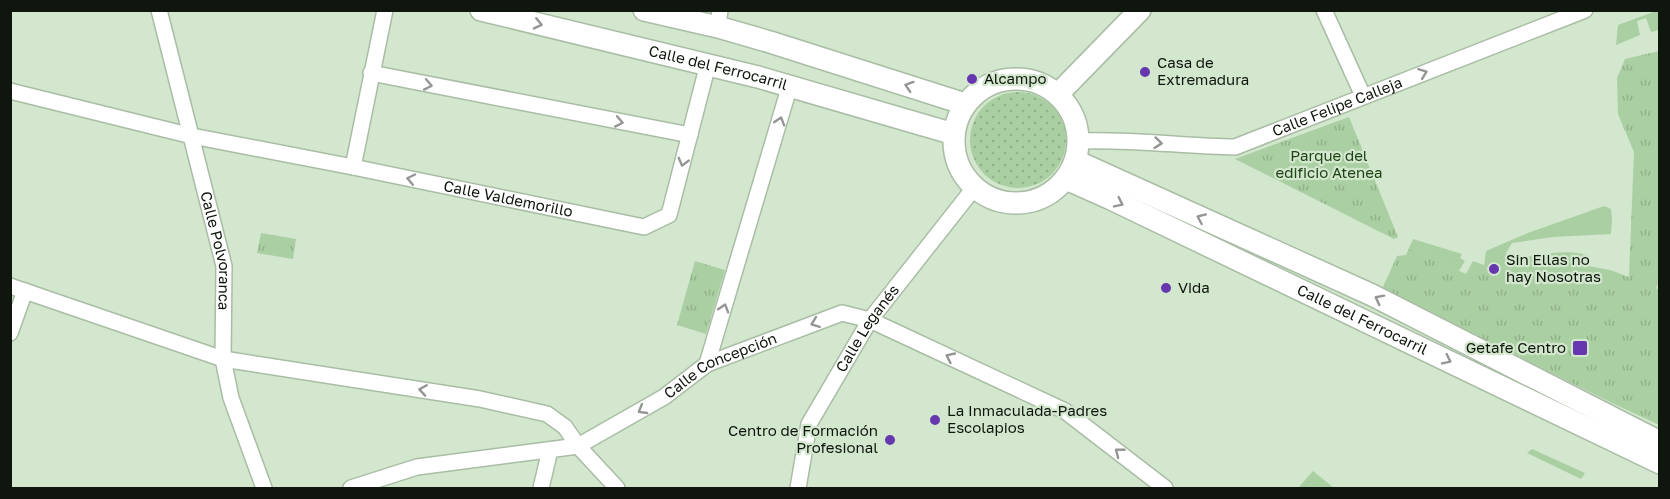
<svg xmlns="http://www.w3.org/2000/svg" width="1670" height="499" font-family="'Golos Text',sans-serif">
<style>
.grass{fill:#aacfa2}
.park{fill:url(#park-tufts)}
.garden{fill:url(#garden-dots)}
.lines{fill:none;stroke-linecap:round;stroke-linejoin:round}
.street-casing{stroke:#a9bda5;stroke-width:18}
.secondary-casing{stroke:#a9bda5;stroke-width:24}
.street{stroke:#fff;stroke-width:15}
.secondary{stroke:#fff;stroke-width:21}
.oneway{stroke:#939692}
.poi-dot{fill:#6637ae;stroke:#d2e7cd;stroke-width:2}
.labels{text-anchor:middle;stroke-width:4.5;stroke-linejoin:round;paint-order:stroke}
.poi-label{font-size:15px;fill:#0f160d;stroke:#d2e7cd;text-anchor:start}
.street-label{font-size:15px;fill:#0f160d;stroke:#d2e7cd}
.park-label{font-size:15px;fill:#1e4415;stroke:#d2e7cd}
</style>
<defs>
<pattern id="park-tufts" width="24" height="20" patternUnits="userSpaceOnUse" patternTransform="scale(1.5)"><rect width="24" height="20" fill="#aacfa2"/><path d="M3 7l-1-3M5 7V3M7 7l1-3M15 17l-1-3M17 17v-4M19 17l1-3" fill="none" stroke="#91b18a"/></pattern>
<pattern id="garden-dots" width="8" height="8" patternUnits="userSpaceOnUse" patternTransform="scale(1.5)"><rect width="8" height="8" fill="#aacfa2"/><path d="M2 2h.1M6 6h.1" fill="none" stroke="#91b18a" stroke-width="1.8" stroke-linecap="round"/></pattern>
</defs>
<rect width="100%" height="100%" fill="#d2e7cd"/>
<!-- grass -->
<path class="grass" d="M1656,11H1659V30L1651,32L1646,18L1637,21L1640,35L1616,45L1618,25Z
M1604,206L1611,209L1612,219L1611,234L1553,237L1512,243L1506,253L1509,260C1534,256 1566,247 1590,256L1587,266L1549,261L1494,269L1484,266L1486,251L1528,233Z
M1413,239L1462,254L1460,258L1465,261L1459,271L1409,248Z
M1532,449L1585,473L1581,479L1527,453Z
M1313,471L1334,488H1298Z"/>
<!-- park -->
<path class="park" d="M1659,51L1660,281L1656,288L1660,290L1659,425L1610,402L1382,289L1397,256L1406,255L1409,248L1466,274L1473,261L1494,269L1549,261L1572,263L1610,270L1629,277L1634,152L1618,114L1617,78L1625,59Z
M1349,117L1398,237L1394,239L1235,159Z
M261,233L296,239L293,259L257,253Z
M695,261L725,270L706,334L677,325Z"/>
<!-- garden -->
<path class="garden" d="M970 140a48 48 0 1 1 96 0a48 48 0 1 1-96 0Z"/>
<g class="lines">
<defs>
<g id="street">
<path id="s1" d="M159,10L224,266L223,359L231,398L264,488"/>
<path d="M1324,10L1363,96"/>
<path d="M718,27L720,10"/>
<path d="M371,73L690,135"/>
<path id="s2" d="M10,91L192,136L353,167L644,227L669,215L708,64"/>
<path id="s3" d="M1079,141C1131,139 1183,146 1235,147L1585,10"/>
<path d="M353,167L385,10"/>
<path d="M10,286L223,359L480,399L547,414L565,427L578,446L617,488"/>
<path d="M10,333L25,291"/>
<path d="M707,364L790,85"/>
<path id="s4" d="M351,488L417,467L578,446L664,397L707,364L842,313L870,320L1065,411L1165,488"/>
<path d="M541,488L550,450"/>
<path id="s5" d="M798,488L809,424L870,320L974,188"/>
</g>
<g id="secondary">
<path id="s6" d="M481,10L758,77L954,134"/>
<path d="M644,10L718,27L770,42L965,104"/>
<circle cx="1016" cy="141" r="62"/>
<path d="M1058,94L1140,10"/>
<path d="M1076,161L1372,295L1660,442"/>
<path id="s7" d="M1066,179L1111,199L1660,463"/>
</g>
</defs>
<!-- street casing -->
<use href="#street" class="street-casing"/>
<!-- secondary casing -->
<use href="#secondary" class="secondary-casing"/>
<!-- street -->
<use href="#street" class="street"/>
<!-- secondary -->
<use href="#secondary" class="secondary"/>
</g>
<!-- one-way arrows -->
<defs><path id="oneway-chevron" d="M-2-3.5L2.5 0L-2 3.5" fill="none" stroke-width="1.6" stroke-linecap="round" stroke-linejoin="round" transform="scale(1.5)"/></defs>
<g class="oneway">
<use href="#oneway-chevron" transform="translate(538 24) rotate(13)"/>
<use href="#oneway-chevron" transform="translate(1423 73) rotate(-21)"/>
<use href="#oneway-chevron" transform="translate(428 85) rotate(11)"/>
<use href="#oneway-chevron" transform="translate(909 86) rotate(-162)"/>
<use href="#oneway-chevron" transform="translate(780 121) rotate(-73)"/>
<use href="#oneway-chevron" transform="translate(619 122) rotate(11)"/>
<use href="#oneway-chevron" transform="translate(1158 143) rotate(6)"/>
<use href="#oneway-chevron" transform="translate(683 162) rotate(105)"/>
<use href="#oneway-chevron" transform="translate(411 179) rotate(-168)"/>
<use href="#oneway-chevron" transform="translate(1119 203) rotate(26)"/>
<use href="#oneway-chevron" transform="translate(1201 218) rotate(-156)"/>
<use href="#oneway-chevron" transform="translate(1379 299) rotate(-153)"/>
<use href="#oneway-chevron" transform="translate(724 308) rotate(-73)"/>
<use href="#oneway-chevron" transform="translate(815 323) rotate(159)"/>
<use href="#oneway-chevron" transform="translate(950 357) rotate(-155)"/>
<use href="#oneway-chevron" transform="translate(1447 360) rotate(26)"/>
<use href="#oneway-chevron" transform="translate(423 390) rotate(-171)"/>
<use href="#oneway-chevron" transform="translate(642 410) rotate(150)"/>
<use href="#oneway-chevron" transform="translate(1119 452) rotate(-142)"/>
</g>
<!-- markers -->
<g class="poi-dot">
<circle cx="1145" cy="72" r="6"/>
<circle cx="972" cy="79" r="6"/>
<circle cx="1494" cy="269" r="6"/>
<circle cx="1166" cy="288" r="6"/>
<rect x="1572" y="340" width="16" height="16" rx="3"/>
<circle cx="935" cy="420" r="6"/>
<circle cx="890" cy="440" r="6"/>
</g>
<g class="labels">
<!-- poi labels -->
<g class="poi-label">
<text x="1157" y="68">Casa de<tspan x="1157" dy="17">Extremadura</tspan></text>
<text x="984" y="84">Alcampo</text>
<text x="1506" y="265">Sin Ellas no<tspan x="1506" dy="17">hay Nosotras</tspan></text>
<text x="1178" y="293">Vida</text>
<text x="1566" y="353" text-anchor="end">Getafe Centro</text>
<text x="947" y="416">La Inmaculada-Padres<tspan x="947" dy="17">Escolapios</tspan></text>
<text x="878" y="436" text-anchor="end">Centro de Formación<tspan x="878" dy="17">Profesional</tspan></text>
</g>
<!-- street labels -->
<g class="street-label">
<text dy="5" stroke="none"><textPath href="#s6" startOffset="244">Calle del Ferrocarril</textPath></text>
<text dy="5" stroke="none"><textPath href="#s3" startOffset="266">Calle Felipe Calleja</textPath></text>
<text dy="5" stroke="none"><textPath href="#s2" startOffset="510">Calle Valdemorillo</textPath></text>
<text dy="5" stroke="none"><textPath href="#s1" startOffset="248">Calle Polvoranca</textPath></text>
<text dy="5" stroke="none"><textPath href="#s7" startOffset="328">Calle del Ferrocarril</textPath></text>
<text dy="5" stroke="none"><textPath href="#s5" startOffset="177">Calle Leganés</textPath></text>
<text dy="5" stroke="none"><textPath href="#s4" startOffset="396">Calle Concepción</textPath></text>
</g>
<!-- park labels -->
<g class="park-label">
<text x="1329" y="161">Parque del<tspan x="1329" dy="17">edificio Atenea</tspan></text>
</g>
</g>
<!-- border -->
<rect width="1670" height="499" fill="none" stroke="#0f160d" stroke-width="24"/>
</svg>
